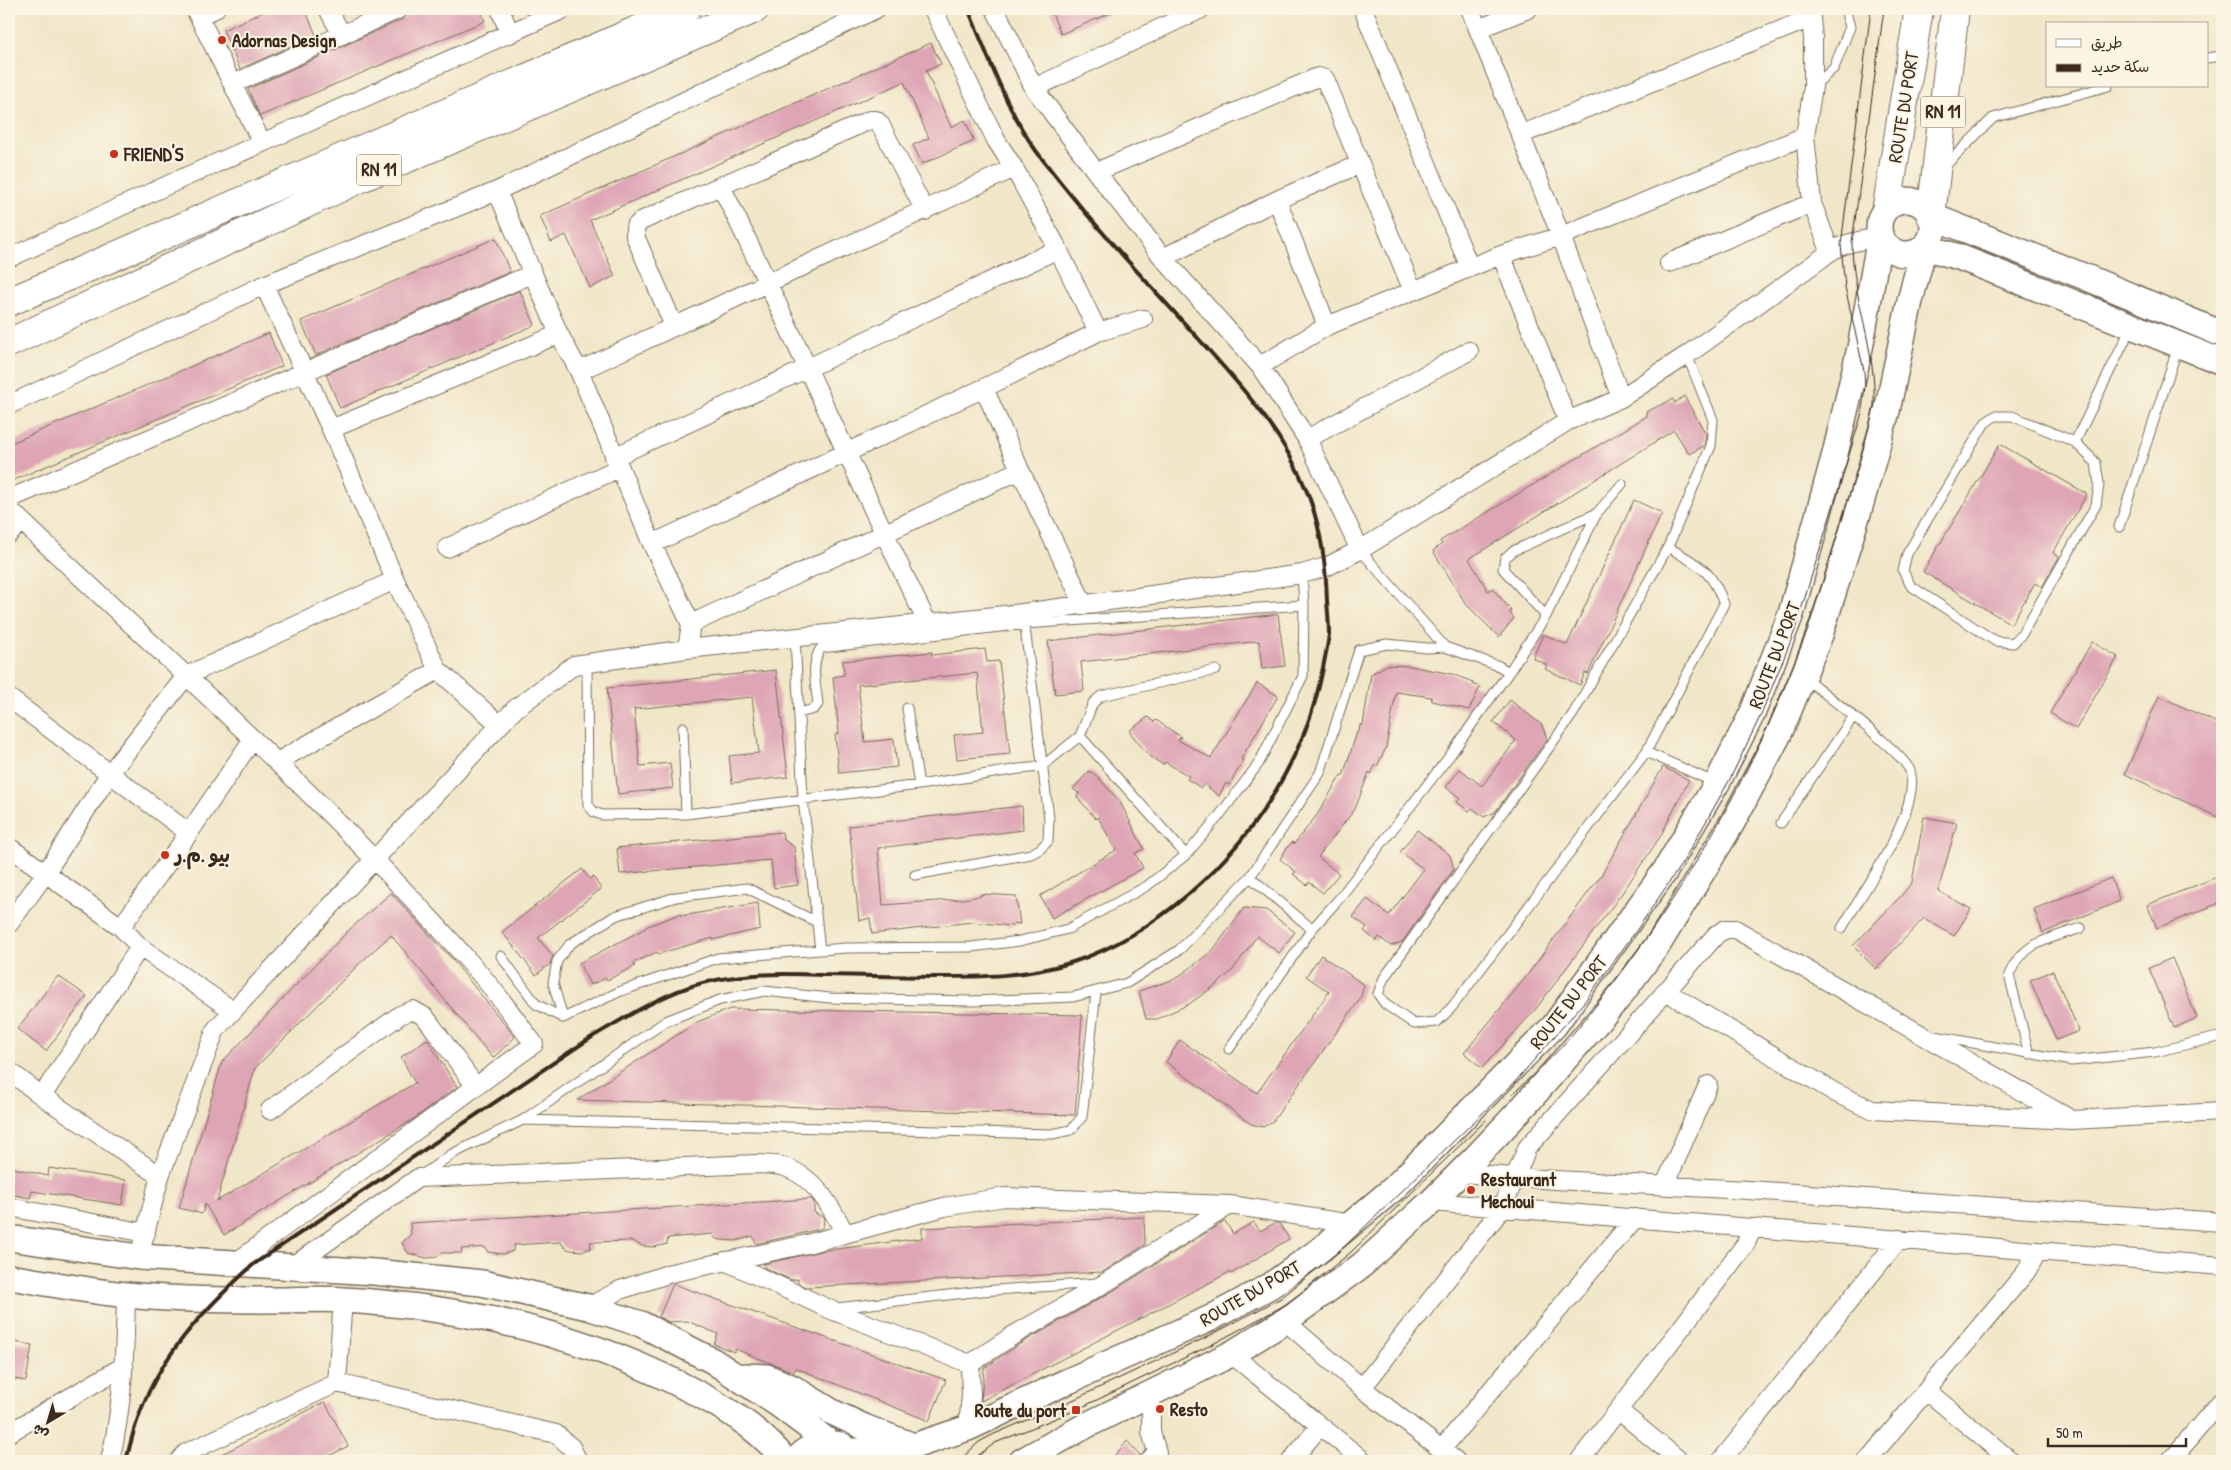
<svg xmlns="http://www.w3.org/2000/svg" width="2231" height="1470" font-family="'Patrick Hand','Playpen Sans Arabic',sans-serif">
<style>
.building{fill:#dea5b5}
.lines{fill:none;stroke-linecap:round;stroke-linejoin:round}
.lane-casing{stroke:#7a6c5a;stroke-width:11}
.street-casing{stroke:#7a6c5a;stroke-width:20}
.secondary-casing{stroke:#7a6c5a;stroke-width:28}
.highway-casing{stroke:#7a6c5a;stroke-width:30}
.lane{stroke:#fff;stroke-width:9}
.street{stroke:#fff;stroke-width:18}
.secondary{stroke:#fff;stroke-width:25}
.highway{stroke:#fff;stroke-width:28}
.tram{stroke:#3b2a1e;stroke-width:1}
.rail{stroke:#3b2a1e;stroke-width:4}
.poi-dot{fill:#c8321e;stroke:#fcf5e5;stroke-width:2}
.labels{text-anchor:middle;stroke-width:4;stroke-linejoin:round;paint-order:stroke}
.shield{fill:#fcf5e5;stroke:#75675a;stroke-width:1}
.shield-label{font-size:18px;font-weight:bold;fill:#3b2a1e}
.poi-label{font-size:19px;font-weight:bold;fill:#3b2a1e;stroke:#fcf5e5;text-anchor:start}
.street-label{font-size:19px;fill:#3b2a1e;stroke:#fcf5e5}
</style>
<rect width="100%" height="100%" fill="#fcf5e5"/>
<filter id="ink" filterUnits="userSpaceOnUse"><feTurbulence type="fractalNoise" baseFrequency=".02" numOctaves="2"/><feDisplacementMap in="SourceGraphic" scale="10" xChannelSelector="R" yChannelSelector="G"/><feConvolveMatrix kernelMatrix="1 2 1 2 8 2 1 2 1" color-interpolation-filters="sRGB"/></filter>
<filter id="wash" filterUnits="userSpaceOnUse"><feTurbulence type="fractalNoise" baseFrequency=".0096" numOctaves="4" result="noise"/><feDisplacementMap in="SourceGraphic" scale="20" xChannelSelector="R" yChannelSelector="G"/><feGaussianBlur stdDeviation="1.12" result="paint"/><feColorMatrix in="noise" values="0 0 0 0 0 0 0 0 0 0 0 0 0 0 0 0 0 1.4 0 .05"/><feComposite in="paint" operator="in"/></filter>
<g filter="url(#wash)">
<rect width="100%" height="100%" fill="#f0e6c8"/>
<g id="blocks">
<!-- building -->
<path class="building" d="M270,9H305L316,35L240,69L223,30Z
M419,9H480L485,21L260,116L248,89L403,19L408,14Z
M1050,9H1120L1061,34Z
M931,43L941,64L926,71L951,127L965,120L974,141L922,164L913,145L929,138L904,82L590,220L615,276L590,288L566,235L551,242L540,216Z
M496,238L510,272L316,355L301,321Z
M519,291H520L535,325L340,408L326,374Z
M269,333L282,366L9,482V444Z
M1684,396L1706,434L1704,446L1689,454L1674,430L1469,559L1488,591L1492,588L1511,610L1510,613L1514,618L1499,637L1466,604L1433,551L1442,544L1440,541L1647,416L1646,412L1673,399L1675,403Z
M2000,444L2087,494L2053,553L2059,557L2042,587L2035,583L2011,624L1923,572Z
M1634,500L1662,513L1588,674L1585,673L1580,685L1545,669L1547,665L1533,658L1543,634L1567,645Z
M1278,614L1285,666L1262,669L1259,641L1081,662L1084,691L1055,694L1048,641Z
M2092,642L2118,657L2076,729L2050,713Z
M985,649L987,662L999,661L1010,754L957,759L954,735L983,732L977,673L858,685L865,742L894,739L897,767L839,773L835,735L839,733L833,677L844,675L843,661L932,652V655Z
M1387,665L1410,666L1452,674L1473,682L1472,684L1480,687L1469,710L1432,701L1431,697L1396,692L1386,748L1377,766H1375L1371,774L1369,772L1355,809L1318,857L1339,874L1323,893L1309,882L1307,885L1293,874L1296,872L1280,859L1287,848L1292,842L1294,844L1317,815L1341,775L1343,776L1357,732H1359L1360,725H1363L1371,674Z
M776,670L788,777L732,783L729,756L759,753L752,697L634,709L640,766L670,763L673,788L618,794L607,688Z
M1257,683L1278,696L1241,759L1244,760L1229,785L1226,783L1219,796L1204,784L1201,788L1187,779L1189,776L1165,762L1163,765L1148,755L1129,731L1148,717L1154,722L1156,720L1181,737L1178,740L1211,758Z
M2159,696L2222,725V819L2125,774Z
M1510,700L1542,725L1547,739L1495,812L1484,817L1472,808L1469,811L1457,802L1460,798L1446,787L1460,769L1482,786L1516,740L1493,722Z
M1663,767L1689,780L1660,837L1620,896L1535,1010L1482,1068L1464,1053L1522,982L1602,874Z
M1089,771L1098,777L1120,802L1144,849L1135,853L1143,868L1052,918L1040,896L1116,850L1098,817L1096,819L1077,797L1079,793L1073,789Z
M1022,806L1023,830L878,848L883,905L963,899L981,896V894L1016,896L1020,924L1014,923L1013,926L972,922L872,934L870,918L859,921L849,826Z
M1924,817L1957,823L1938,891L1971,909L1954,936L1924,918L1876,969L1853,946L1901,896L1912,882Z
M1417,830L1450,855L1454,869L1402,942L1391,946L1379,937L1376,941L1364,931L1367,927L1353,917L1367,899L1389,915L1424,869L1400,852Z
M782,832L783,839L794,847L798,885L774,888L771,860L620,874L617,848Z
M582,869L590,879L593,876L601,889L538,938L553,956L550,964L536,975L502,932Z
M2222,875V902L2157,928L2147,905Z
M2111,878L2120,901L2043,933L2034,909Z
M391,893L452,959L515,1037L493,1058L391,935L361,962L255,1068L217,1201L415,1083L401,1057L427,1039L457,1087L415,1118L224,1235L205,1204L202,1214L179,1208L222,1062L349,930Z
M758,903L760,929L713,940V938L658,954L657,952L633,963L635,966L607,980L606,978L590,985L579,963L646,928L645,927L680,914L681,916Z
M1244,908L1266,910L1295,932L1279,953L1257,936L1232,971L1216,985L1189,1004L1157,1019H1146L1139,991L1175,979L1189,969L1213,950Z
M1321,955L1364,985L1360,999L1273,1121L1263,1127L1251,1124L1166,1062L1180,1040L1257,1093L1329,992L1306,976Z
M2172,958L2197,1018L2174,1028L2149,968Z
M2053,971L2079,1031L2056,1040L2030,980Z
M58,976L87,996L46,1051L17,1029Z
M730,1009L1082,1015L1075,1115L577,1100L697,1022Z
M9,1167L48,1176L49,1168L126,1180L122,1205L32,1191L30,1198L9,1194Z
M811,1199L814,1202V1212L824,1218L823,1227L820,1229L756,1244L753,1236L736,1241L722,1240L716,1239L712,1234L668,1238L667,1244L654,1247L642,1246L632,1241L590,1242L591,1248L583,1251L570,1250L564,1247L561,1242L514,1245L513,1251L503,1254L488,1252L485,1247L461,1249L462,1253H441L437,1257L426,1258L408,1253L402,1243L411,1234L410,1223Z
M1144,1217L1145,1245L1103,1272L806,1287L798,1283V1279L791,1280L765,1268L763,1264L821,1251L922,1238V1228Z
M1225,1221L1233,1234L1254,1222L1260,1231L1275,1223H1279L1289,1239L1231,1274L1230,1272L981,1401L984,1368L1018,1345L1111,1292Z
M673,1284L946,1380L929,1421L796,1368L794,1372L735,1349L734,1352L714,1344L718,1334L687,1321L669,1322L659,1317Z
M9,1341L32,1345L26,1381L9,1378Z
M325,1402L348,1446L319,1461H208Z
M1127,1441L1140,1455L1139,1461H1110Z"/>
</g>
</g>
<g filter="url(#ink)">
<use href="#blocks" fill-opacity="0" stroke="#7a6c5a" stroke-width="1"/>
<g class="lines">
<defs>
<path id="lane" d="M2207,58L2222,56
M1814,86L1834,68L1850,27L1845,9
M1943,168L1993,118L2108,86
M1995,416H2012L2075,442L2096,463L2099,484L2096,505L2022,634L2013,643L1995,641L1911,586L1903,571L1907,554L1985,423Z
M2075,442L2131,328
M2119,527L2178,347
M1668,547C1699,566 1711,568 1724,604L1646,752L1452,1007L1437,1022L1414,1024L1385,1004L1378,994L1384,978L1573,714L1668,547L1711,446L1713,420L1687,355
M1360,550L1445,647L1499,666L1509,672
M1546,616L1503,569L1505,558L1513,551L1597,513
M795,637L803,799L820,950
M587,663L588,805L594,812L602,815L686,814L919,785L1019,769L1041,767L1080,736L1093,703L1101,696L1216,670
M1805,678C1825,694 1904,753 1910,771C1922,810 1862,893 1842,928
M907,708L919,785
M799,713L814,709L818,704C816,686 810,663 821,648L1025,624L1304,605
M683,727L686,814
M1080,736L1186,855
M1646,752L1716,783
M1781,823L1853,717
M915,875L1031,854L1040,849L1048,841L1049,818L1024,620
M1250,877L1312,929
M501,956L536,1004L563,1018L621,991L718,958L846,948L971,947L1020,941L1068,929L1147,886L1186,855L1219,816L1259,763L1303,676L1304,605L1302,574
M563,1018L553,983L557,961L570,944L615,916L676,897L747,888L817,922
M1935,1036L2072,1061L2155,1052L2222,1036
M1229,1049L1312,929L1338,900L1451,754L1509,672L1546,616L1597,513L1622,484
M2029,1054L2009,975C2023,941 2050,939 2081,928
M523,1120L1052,1134L1071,1130L1082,1117L1096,992
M422,1175L452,1154L523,1120L666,1021L720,1000L764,991L830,998L971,1001L1073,997L1127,983L1179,950L1250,877L1320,773L1359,650L1387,644L1427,648L1445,647
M837,1308L982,1291L1098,1283"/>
<path id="street" d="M195,9L262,143
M328,9L342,35
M500,9L510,34
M933,9L996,140L1014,168L1058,249L1098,332L1143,319
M995,9L1034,88L1096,172L1163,258L1260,366L1307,439L1360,550
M1363,9L1470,268
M1470,9L1561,236L1621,398
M1810,9L1813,38V87L1805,136L1812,203L1830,251
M198,16L215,9
M1478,29L1528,9
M233,84L399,9
M1034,88L1201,9
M1520,135L1811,18
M1096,172L1318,77L1325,79L1413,291
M721,186C792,330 856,478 927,622
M497,191L559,334L579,371L652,544L691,624L687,649
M1277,200L1327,326
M1501,255L1568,421
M9,258L183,178L564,9
M1163,258L1277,200L1360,164
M1669,263L1812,203
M264,285L331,429L395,580L438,670L500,725
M674,326L635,236V227L641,221L870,120H876L880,124L925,211
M1260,366L1327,326L1501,255L1561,236L1805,136
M579,371L1014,168
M984,388L1020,470L1084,605
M9,405L264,285L497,191L876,9
M331,429L559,334
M1307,439L1469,351
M614,457L808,368L1058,249
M9,499L532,274
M9,509C166,659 330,803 474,967C496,991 515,1019 534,1044L235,1263
M9,534L22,521
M652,544L984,388L1098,332
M447,548L619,468
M691,624L1020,470
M9,698L189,833
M277,762L438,670
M9,847L121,927L140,947L232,1010
M9,924L45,874L110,773L186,676L395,580
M121,927L189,833L252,740
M1665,991L1836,1093L1872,1110L2072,1120L2222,1112
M9,1071L42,1096L160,1176
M42,1096L140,947
M270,1110L400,1015L413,1010L425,1017L432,1026L476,1087
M1460,1173L1555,1180L1748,1190L2222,1222
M1665,1185L1708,1085
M1431,1202L2222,1266
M9,1207L146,1233
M139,1257L160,1176L216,1029L515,709L574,665L687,649L1023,613L1302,574L1326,567L1360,550L1568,421L1621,398L1687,355L1822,258C1839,243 1858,241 1880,237
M725,1261L829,1309L970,1364
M293,1266L418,1178L757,1164C766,1165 777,1164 785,1167C816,1178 830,1206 845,1233
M588,1307L620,1290L671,1273L807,1244L944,1207L1004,1197L1230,1205L1352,1224
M1285,1321L1362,1388L1456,1461
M1231,1354L1364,1461
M970,1364L1012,1336L1105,1283L1230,1205
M337,1383L343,1299
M1362,1388L1503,1207L1527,1148L1717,934L1726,929H1735L2072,1120
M1927,1391L2011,1461
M1618,1410L1680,1461
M968,1428L971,1395L970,1364
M9,1433L124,1366
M1441,1450L1635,1218
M110,1461C123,1406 125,1351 126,1295
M179,1461L186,1453L337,1383L556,1434L571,1447L578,1461
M1149,1461L1157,1452L1151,1432V1394
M1291,1461L1320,1426
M1579,1461L1745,1245L1753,1228
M1721,1461L1899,1239
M1867,1461L2026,1272L2038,1251
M2170,1461L2222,1400"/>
<path id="secondary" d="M1879 227a27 27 0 1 1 54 0a27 27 0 1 1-54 0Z
M1931,216L2083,276L2222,334
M9,1238L139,1257L374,1272L482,1283L588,1307L641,1324L713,1361L778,1404L830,1443
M9,1277C48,1283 87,1291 127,1295C177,1300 228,1300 279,1300C300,1300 323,1298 344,1300C461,1307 576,1332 681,1385C721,1405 757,1426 786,1461
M745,1376L767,1377L791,1387L832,1412L864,1427L911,1445
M851,1451H878L914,1446L968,1428L1066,1382L1211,1318L1270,1286L1320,1250L1393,1189L1554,1026L1665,871L1717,783L1752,714L1791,614L1835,454L1860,348L1880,237
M797,1461C806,1445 823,1441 841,1445
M1022,1461L1085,1426L1231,1354L1285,1321L1362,1265L1431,1202L1476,1157L1525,1105L1619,997L1659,943L1732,823L1779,734L1820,635L1859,510L1887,411L1910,301L1924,247L1959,257L2222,362"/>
<path id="highway" d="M1887,206L1919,9
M1931,216L1955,9
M9,302L686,9
M9,343L361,178L755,9"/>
</defs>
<!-- lane casing -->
<use href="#lane" class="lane-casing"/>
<!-- street casing -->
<use href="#street" class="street-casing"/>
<!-- secondary casing -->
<use href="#secondary" class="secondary-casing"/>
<!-- highway casing -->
<use href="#highway" class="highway-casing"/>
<!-- lane -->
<use href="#lane" class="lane"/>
<!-- street -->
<use href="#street" class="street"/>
<!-- secondary -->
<use href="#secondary" class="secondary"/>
<!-- highway -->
<use href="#highway" class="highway"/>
<!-- tram -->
<path class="tram" d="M1513,1094C1530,1077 1548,1062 1564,1044C1646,949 1716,840 1768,725C1799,658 1822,587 1843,516C1854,480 1866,443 1874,406C1877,350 1852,298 1852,242L1884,9
M959,1461L979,1442L992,1435L1075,1399L1207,1337L1281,1298L1344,1247L1514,1083L1548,1044L1585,1001L1636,931L1683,862L1729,781L1759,719L1794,633L1861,416L1865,386L1864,371L1845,287L1841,245L1871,9
M971,1461L995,1443L1076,1410L1211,1345L1287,1304L1350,1253L1486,1120"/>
<!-- rail -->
<path class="rail" d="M126,1461C129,1449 132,1436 136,1424C157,1358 204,1309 254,1264L592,1037C623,1019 654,999 689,987C731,973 778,973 822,975C859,976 895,976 932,977C980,977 1026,977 1073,962C1155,935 1231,865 1275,792C1299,751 1314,714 1323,668C1325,657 1328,645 1329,634C1329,623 1328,612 1327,601C1326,564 1321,528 1308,494C1284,432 1240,385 1197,337C1143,278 1085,216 1037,152C1006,110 989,57 968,9"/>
</g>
</g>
<!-- markers -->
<g class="poi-dot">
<circle cx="222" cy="40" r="5"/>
<circle cx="114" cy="154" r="5"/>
<circle cx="165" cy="855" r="5"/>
<circle cx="1471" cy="1190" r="5"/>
<circle cx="1160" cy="1409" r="5"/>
<rect x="1071" y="1405" width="10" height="10" rx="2.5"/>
</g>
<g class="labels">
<!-- shield labels -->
<g class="shield">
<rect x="1920.5" y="96.5" width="45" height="31" rx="4"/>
<rect x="356.5" y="154.5" width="45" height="31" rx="4"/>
</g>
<g class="shield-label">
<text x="1943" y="118">RN 11</text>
<text x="379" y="176">RN 11</text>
</g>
<!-- poi labels -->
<g class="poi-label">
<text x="232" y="47">Adornas Design</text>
<text x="124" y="161">FRIEND'S</text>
<text x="175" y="862">بيو .م.ر</text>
<text x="1481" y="1186">Restaurant<tspan x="1481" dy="22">Mechoui</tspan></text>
<text x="1170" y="1416">Resto</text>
<text x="1066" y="1417" text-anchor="end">Route du port</text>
</g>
<!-- street labels -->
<g class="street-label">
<text transform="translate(1903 107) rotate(-81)" y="7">ROUTE DU PORT</text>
<text transform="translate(1774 655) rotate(-69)" y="7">ROUTE DU PORT</text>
<text transform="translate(1568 1002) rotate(-52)" y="7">ROUTE DU PORT</text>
<text transform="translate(1250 1293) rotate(-30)" y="7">ROUTE DU PORT</text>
</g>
</g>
<!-- margin -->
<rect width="2231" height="1470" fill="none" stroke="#fcf5e5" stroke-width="30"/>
<!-- legend -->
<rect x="2046" y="22" width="162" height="65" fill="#fcf5e5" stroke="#afa495"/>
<rect x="2056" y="39" width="25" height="8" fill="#ffffff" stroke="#afa495"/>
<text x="2091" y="48" font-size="15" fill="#3b2a1e">طريق</text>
<rect x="2056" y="64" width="25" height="8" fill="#3b2a1e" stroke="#afa495"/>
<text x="2091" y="72" font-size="15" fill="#3b2a1e">سكة حديد</text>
<!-- north arrow -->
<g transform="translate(48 1422) rotate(218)" stroke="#fcf5e5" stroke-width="4" paint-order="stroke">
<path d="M0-4L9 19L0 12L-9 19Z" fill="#3b2a1e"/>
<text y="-8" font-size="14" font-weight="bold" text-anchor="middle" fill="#3b2a1e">ش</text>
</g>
<!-- scale -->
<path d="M2048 1438v8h138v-8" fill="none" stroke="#3b2a1e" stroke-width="2.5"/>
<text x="2056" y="1438" font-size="15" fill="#3b2a1e" stroke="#fcf5e5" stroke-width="4" paint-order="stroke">50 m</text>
</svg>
